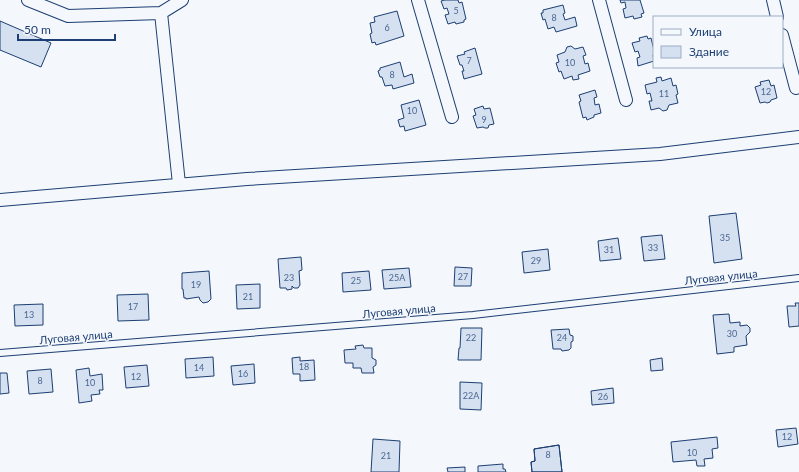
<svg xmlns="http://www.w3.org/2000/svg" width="799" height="472" font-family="Lato,sans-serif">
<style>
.building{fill:#d5e0f0;stroke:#1d3f73}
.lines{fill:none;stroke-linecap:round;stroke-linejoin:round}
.lane-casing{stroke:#1d3f73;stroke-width:8}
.street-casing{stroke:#1d3f73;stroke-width:14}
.lane{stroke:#f4f7fb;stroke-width:6}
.street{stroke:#f4f7fb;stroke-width:12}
.labels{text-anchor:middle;stroke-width:3;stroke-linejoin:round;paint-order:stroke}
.number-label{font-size:9px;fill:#4b6792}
.street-label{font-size:11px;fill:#1d3f73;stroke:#f4f7fb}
</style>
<rect width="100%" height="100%" fill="#f4f7fb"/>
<!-- building -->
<path class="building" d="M445,0H458L459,3L462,2L466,19L464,20V22L456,24L455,22L448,24L445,15L449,14L447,8L444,9L441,1Z
M620,0H640L644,13L641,14L642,17L634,19L633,16L625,18L623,9L626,8L625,2L621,3Z
M563,5L565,13L563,14L565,20L575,17L577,26L556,32L554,27L548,29L545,19L543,20L541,13H543V10Z
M397,11L404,36L376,45L375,42L372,43L370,34L372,33L370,23L375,22L374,17Z
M0,21L51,43L41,67L0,50Z
M647,36L648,39L651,38L654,50V55H653L654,61L638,66L637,58L640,57L638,51L635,52L632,43L640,41L639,38Z
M571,46L575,49L583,47L586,55L583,56L585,64L588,63L590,71L578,75L579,79L573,80L572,76L564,79L561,71L559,72L556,63L559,62L557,55L565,52L567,47Z
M475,48L482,74L464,79L462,71H464L462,65H460L457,56L465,54L464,52Z
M400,62L404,77L412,74L414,83L393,89L392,85L385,86L382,77H380L378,71L380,70V68Z
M661,77L662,81L671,78L673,86L676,85L678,94L676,95L678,103L669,105L667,110L663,111L659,108L651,110L649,101H652L650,93L647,94L645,85L657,82L656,78Z
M769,80L771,86L774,85L777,98L771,100L770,102L767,103L765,102L760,103L755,87L761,85L760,82Z
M595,90L597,97L594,98L595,105L599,104L601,113L594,115V117L587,120L586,117L583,118L579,102L581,101L579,95Z
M419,100L426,125L405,131L404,126L400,127L398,120L404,118L401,105Z
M483,106L484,109L490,108L494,124L489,125L488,128H485L483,127L477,128L473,116L476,115L474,109Z
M736,213L742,259L714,263L709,216Z
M662,235L665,259L644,261L641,237Z
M618,238L621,259L600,261L598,241Z
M548,249L550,270L524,273L522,252Z
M301,257L302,270L299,271L300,285L298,288H294L292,286V289L287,290L286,288H280L278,259Z
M455,267L472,268L471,286H454Z
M409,268L411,287L384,289L382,270Z
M209,271L211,299L208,302L203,303L200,300L199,297L186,299V298H184L183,289H182V273Z
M369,271L371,290L343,292L342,273Z
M260,284V308L237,309L236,285Z
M148,294L149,320L118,321L117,295Z
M795,303H799V326L789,327L787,306H796Z
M43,304V325L15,326L14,305Z
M729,314L730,323L740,322V326L747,325L750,328V332L746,336L747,345L734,347V352L717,354L713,315Z
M461,328H482L481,360H458L459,348H460Z
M569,329L570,335L573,336V341L571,342V348L569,350L562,351L561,349H553L551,330Z
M363,345L364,348H372V358L376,360V365L373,367L374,373H362L361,368H353V363H345L344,350L356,349L355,346Z
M213,357L214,376L186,378L185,359Z
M300,357V361L314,360L315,380L300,381V374H293L292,358Z
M662,358L663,370L651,371L650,360Z
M254,364L255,383L233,385L231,366Z
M147,365L149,386L126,388L124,367Z
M89,368L90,376L102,374L103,390H99L100,394L91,395L92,401L79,403L76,370Z
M51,369L53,392L29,394L27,371Z
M0,373H7L9,393L0,394Z
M460,382L482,383L481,410L460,409Z
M613,388L614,403L592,405L591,391Z
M796,428L798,444L778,447L776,430Z
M717,437L718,448L712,449L713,458L704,459L705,466H697L696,460L673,462L671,442Z
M373,439L400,441L399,472H371Z
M559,445L562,472H532L531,462L535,461L534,449Z
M559,445L562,472H532L531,462L535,461L534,449Z
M503,464V469H505L506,472H478V466Z
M465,467V472H448L447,468Z"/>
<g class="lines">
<defs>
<path id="lane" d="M0,353L473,315L799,278"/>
<path id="street" d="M28,0L68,16L161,13
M418,0L452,117
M599,0L626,100
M773,0L777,17
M161,13L179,184
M161,13L182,0
M782,35L796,88
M0,200L247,179L660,154L799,137"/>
</defs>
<!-- lane casing -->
<use href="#lane" class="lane-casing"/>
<!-- street casing -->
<use href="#street" class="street-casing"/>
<!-- lane -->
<use href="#lane" class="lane"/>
<!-- street -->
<use href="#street" class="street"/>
</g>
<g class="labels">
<!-- number labels -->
<g class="number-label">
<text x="456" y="14">5</text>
<text x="554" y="21">8</text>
<text x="387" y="31">6</text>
<text x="469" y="64">7</text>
<text x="570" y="66">10</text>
<text x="392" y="78">8</text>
<text x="766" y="95">12</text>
<text x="664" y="97">11</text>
<text x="412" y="114">10</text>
<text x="484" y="123">9</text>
<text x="725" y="241">35</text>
<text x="653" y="251">33</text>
<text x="609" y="253">31</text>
<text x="536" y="264">29</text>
<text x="463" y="280">27</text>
<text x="289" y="281">23</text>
<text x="397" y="281">25А</text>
<text x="356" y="284">25</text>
<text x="196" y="288">19</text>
<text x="248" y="300">21</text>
<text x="133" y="310">17</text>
<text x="29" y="318">13</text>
<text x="732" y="337">30</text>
<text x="471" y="341">22</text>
<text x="562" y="341">24</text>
<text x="304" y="370">18</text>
<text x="199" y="371">14</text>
<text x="243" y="377">16</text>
<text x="136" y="380">12</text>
<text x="40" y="384">8</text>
<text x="90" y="386">10</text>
<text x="471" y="399">22А</text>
<text x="603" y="400">26</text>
<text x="787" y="440">12</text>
<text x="692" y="456">10</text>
<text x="548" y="458">8</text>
<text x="386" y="459">21</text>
</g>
<!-- street labels -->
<g class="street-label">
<text transform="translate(721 277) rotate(-6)" y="4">Луговая улица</text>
<text transform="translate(399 311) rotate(-5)" y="4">Луговая улица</text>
<text transform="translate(76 337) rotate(-5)" y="4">Луговая улица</text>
</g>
</g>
<!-- legend -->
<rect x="653" y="16" width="130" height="52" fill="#f4f7fb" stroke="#9eadc5"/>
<rect x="661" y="29" width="20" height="6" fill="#f4f7fb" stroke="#9eadc5"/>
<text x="689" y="36" font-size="12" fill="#1d3f73">Улица</text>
<rect x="661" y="46" width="20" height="12" fill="#d5e0f0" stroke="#9eadc5"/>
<text x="689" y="56" font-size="12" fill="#1d3f73">Здание</text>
<!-- scale -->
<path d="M18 34v6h97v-6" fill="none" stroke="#1d3f73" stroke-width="2"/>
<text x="24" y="34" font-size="12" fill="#1d3f73" stroke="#f4f7fb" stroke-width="3" paint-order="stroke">50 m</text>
</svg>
